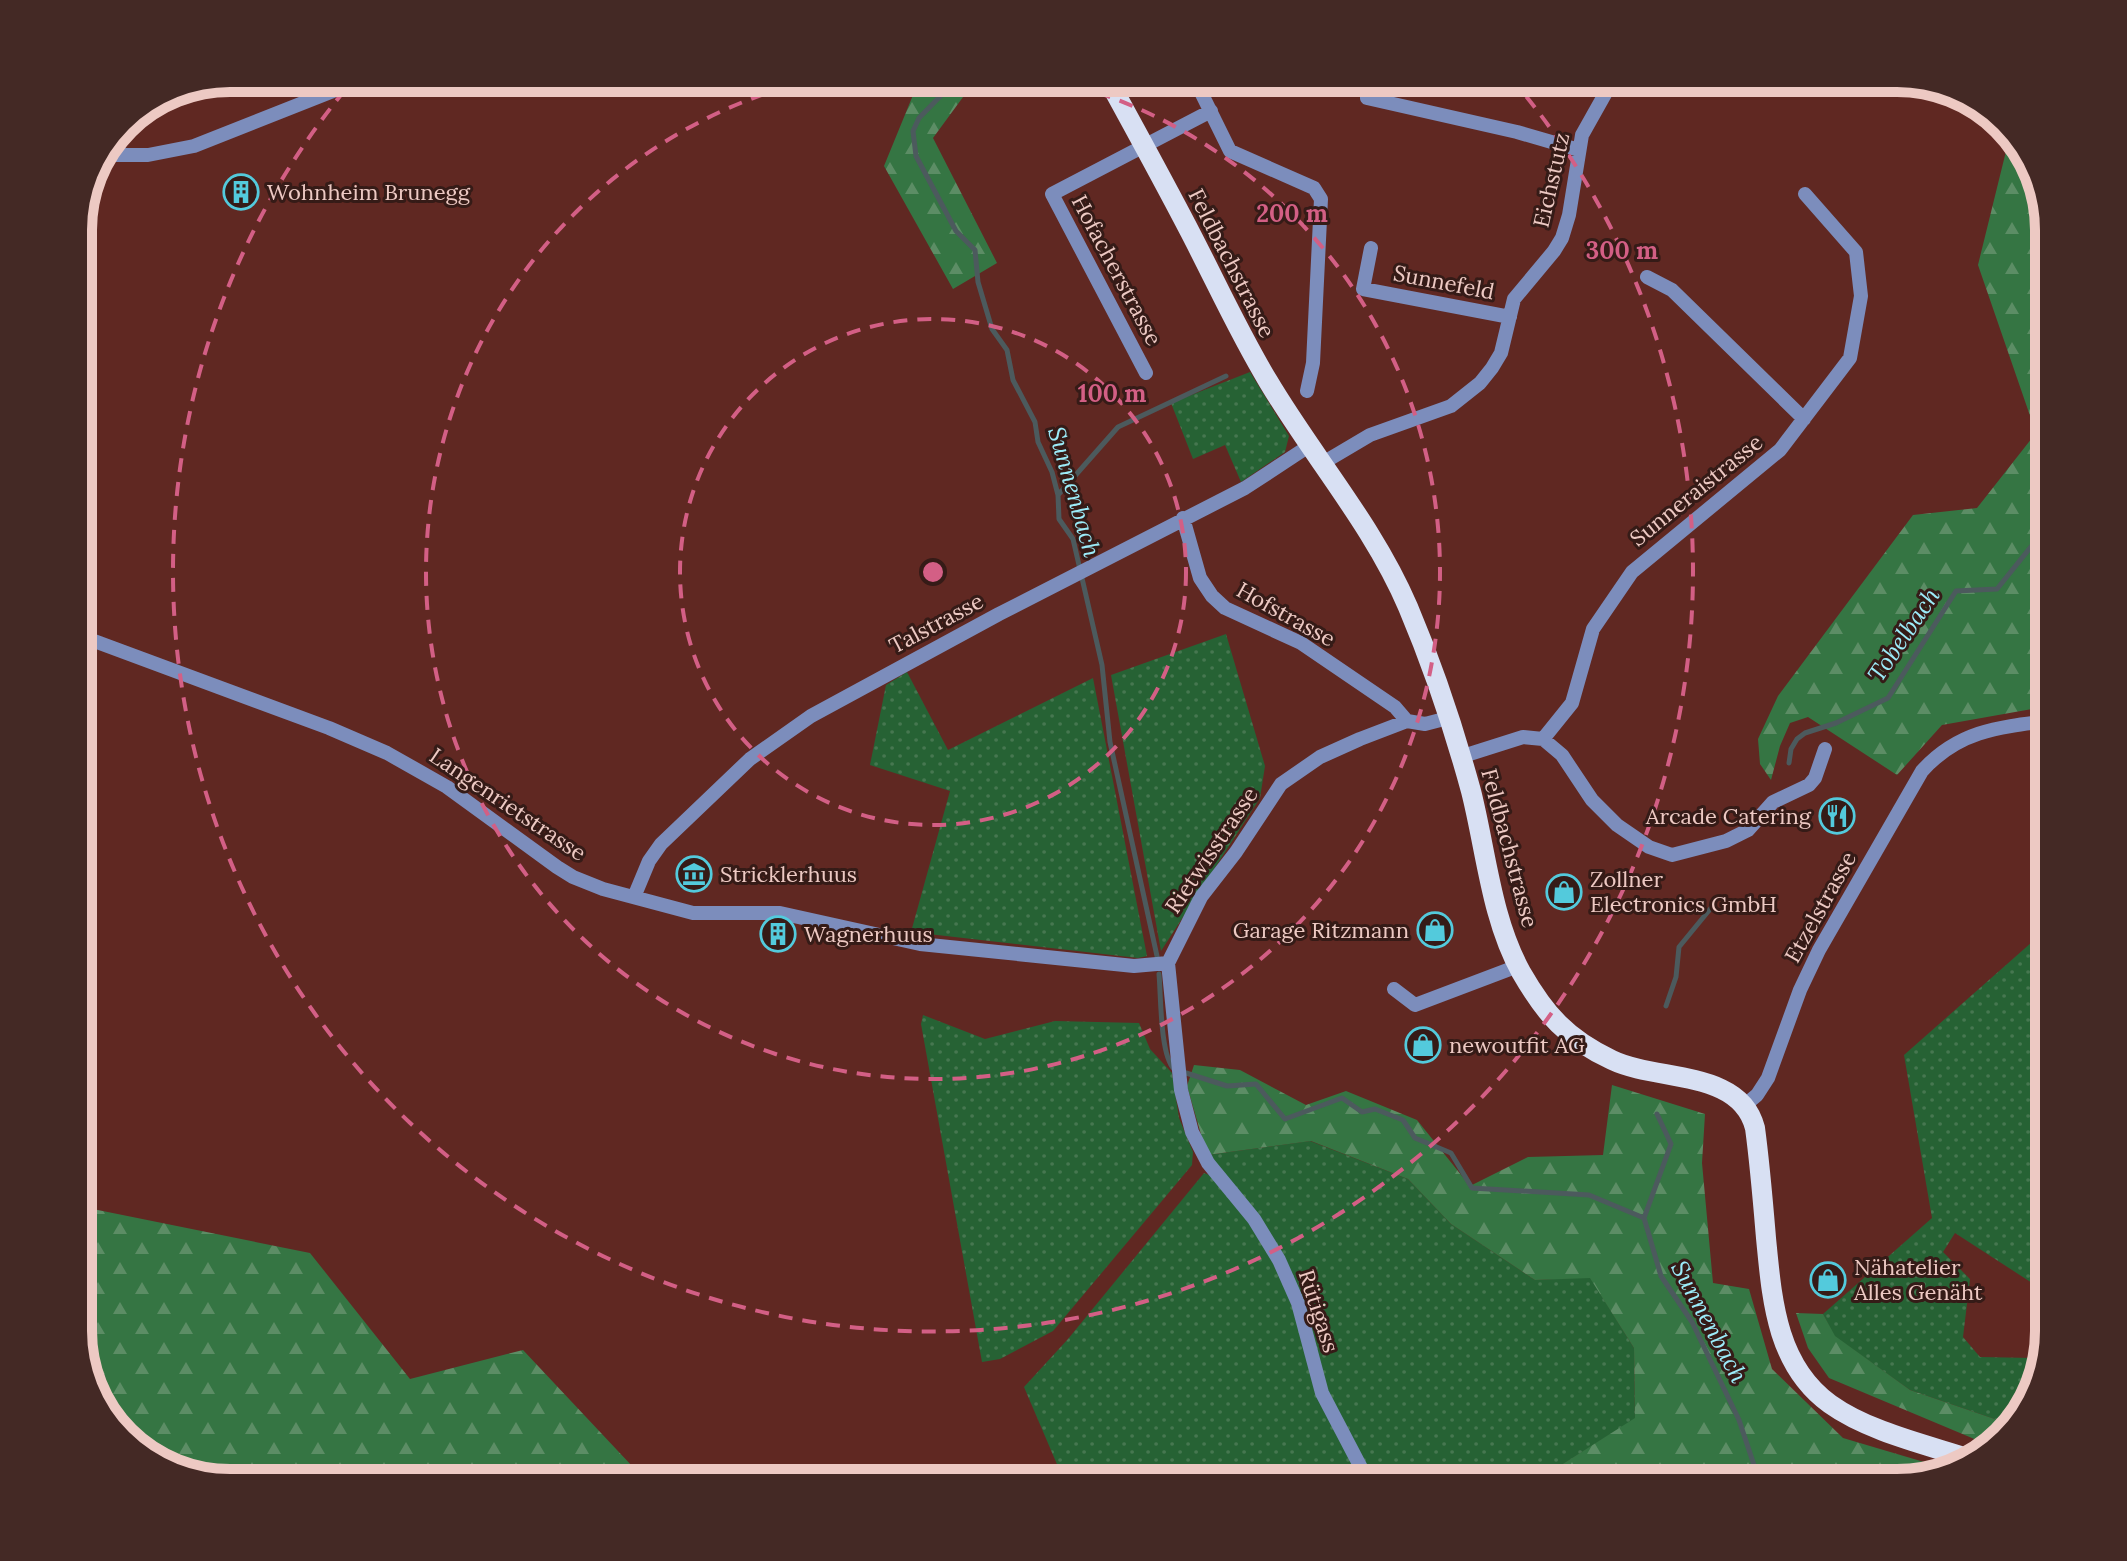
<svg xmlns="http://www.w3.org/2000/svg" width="2127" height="1561" font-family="Lora,serif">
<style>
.grass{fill:url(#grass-dots)}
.forest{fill:url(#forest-firs)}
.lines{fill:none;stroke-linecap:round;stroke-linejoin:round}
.stream{stroke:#4c5a5d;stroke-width:5}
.minor{stroke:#7c8dbc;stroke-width:14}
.major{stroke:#d8e0f3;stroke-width:20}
.ring{fill:none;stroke:#d35f85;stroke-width:4;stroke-dasharray:14 10}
.labels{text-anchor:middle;stroke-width:6;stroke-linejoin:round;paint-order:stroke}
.street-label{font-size:22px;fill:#edc9c3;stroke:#351b17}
.poi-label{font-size:22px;fill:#edc9c3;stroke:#351b17;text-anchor:start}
.water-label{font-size:24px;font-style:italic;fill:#9cecf9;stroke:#351b17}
.rim{fill:none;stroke:#edc9c3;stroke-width:10}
.centre{fill:#d35f85;stroke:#351b17;stroke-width:4}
.ring-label{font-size:24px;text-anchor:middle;font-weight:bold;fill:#d35f85;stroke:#351b17;stroke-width:6;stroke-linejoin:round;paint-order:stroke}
</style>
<defs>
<pattern id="grass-dots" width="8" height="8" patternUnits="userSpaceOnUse" patternTransform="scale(2)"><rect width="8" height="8" fill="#266234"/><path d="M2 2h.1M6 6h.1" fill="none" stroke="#467750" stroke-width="1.8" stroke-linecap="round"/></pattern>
<pattern id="forest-firs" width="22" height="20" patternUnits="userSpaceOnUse" patternTransform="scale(2)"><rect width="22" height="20" fill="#357543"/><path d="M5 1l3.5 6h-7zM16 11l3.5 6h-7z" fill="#5c8d65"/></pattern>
</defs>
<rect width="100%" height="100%" fill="#602822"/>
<!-- grass -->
<path class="grass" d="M1250,372L1289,436L1285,452L1241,482L1225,445L1193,459L1171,403Z
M1226,634L1265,766L1260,798L1161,951L1111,675Z
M907,672L948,750L1093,678L1147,956L1138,958L911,932L950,791L870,765L886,685Z
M2049,927V1294L1955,1233L1943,1252L1970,1279L1963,1337L1980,1357L2040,1358L2018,1423L2015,1426L1910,1390L1834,1336L1823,1314L1932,1218L1904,1055Z
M923,1015L985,1039L1055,1021L1139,1023L1150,1049L1172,1073L1179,1118L1193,1152L1192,1165L1053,1331L1000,1359L982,1362L921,1024Z
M1310,1141L1408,1179L1451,1224L1535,1280L1590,1277L1634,1348L1635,1419L1533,1483H1374L1343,1427L1320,1371L1302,1297L1207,1155Z
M1204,1173L1212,1176L1268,1246L1363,1483H1065L1024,1387L1068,1339Z"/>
<!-- forest -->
<path class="forest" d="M920,78H977L933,138L997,263L953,289L884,166Z
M2010,135L2033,162L2049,229V708L2032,709L1942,725L1897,775L1808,717L1790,723L1780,746L1771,780L1760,764L1758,739L1778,696L1913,515L1977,508L2036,433L1978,265Z
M1194,1065L1240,1070L1306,1105L1346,1091L1417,1120L1470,1186L1528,1157L1603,1155L1612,1085L1705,1114L1702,1163L1713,1283L1749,1289L1772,1369L1843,1438L1951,1470L1897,1483H1533L1635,1418L1634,1348L1590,1278L1535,1280L1451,1224L1408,1179L1311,1141L1207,1155L1187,1086Z
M78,1206L310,1253L410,1379L523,1350L648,1483H229L138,1452L94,1399L78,1341Z
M1796,1313L1823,1314L1835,1336L1910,1390L2015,1426L1991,1446L1829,1378L1808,1348Z"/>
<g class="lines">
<!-- stream -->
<path class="stream" d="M958,78L919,118L913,131L916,156L956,231L975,250L978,282L992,329L1007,350L1013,380L1035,422L1038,442L1052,472L1058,495L1059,519L1073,539L1102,665L1110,742L1157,956
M1058,495L1118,427L1226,376
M1789,763L1791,749L1797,739L1805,733L1836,723L1888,698L1956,591L1997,589L2038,538L2049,530
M1159,974C1161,996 1160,1055 1174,1069
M1666,1006L1676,977L1679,947L1711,908
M1183,1072L1227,1086L1256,1084L1285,1119L1342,1098L1362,1112L1375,1109L1403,1120L1415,1138L1451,1153L1472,1188L1589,1195L1644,1218L1661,1276L1692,1322L1739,1420L1756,1471L1767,1483
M1644,1218L1671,1144L1657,1114"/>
<!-- minor -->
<path class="minor" d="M1194,78L1230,151L1314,188L1321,199L1313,363L1307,391
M1367,98L1517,132L1579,150
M100,155H148L194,146L366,78
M1371,248L1363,289L1510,317
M1647,277L1672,290L1804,419
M1146,373L1052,194L1211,111
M1321,464L1370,435L1451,406L1480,383L1492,368L1501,353L1514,299L1554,251L1562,238L1569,215L1582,135L1614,78
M1183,518L1200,578L1212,596L1225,608L1301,643L1395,707L1407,721
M78,635L329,728L387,753L447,787L557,867L573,877L603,889L693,913H780L920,944L1134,966L1168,963
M1543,739L1572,703L1593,629L1632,572L1780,450L1850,358L1861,296L1856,252L1805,194
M1460,757L1523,737L1543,739L1562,755L1592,800L1617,825L1649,847L1672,855L1726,841L1748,830L1773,802L1809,785L1815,778L1825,749
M634,897L649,861L661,844L750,759L811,716L999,614L1245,488L1309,446
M1394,989L1415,1005L1518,966
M1745,1105L1757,1095L1768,1078L1800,990L1819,950L1922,771C1958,731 1998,727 2049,721
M1369,1483L1322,1393L1298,1303L1279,1260L1254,1219L1208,1163L1192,1132L1181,1090L1168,963L1201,897L1236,852L1281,784L1320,757L1360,739L1407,721L1425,724L1448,718"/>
<!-- major -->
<path class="major" d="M1107,78C1135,129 1163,180 1190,232C1216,282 1239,333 1268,381C1313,457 1373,525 1408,607C1433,666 1454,729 1471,791C1486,850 1491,918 1521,972C1545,1014 1567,1039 1612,1060C1658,1082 1740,1069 1755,1128C1760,1165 1763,1202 1766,1238C1772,1299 1776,1365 1830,1404C1869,1432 1928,1445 1973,1460"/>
</g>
<!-- distance rings -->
<g class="ring">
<circle cx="933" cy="572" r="253"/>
<path d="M1051 79A507 507 0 1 1 815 79"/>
<path d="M1511 78A760 760 0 1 1 355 78"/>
</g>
<!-- icons -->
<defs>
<symbol id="building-ring" viewBox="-11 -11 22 22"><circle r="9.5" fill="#351b17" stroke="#53cadc" stroke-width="1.5"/><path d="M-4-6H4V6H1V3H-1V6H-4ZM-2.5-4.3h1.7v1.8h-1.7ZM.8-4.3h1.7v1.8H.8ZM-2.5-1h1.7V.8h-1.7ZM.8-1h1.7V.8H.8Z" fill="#53cadc"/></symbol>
<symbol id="restaurant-ring" viewBox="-11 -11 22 22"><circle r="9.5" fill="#351b17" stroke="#53cadc" stroke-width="1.5"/><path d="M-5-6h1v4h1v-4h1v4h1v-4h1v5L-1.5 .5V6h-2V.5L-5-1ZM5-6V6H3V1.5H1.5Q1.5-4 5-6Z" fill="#53cadc"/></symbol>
<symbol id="museum-ring" viewBox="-11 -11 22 22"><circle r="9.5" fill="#351b17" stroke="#53cadc" stroke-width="1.5"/><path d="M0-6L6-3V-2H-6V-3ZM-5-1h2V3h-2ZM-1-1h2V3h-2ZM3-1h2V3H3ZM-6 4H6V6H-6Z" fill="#53cadc"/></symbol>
<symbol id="shop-ring" viewBox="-11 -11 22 22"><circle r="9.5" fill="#351b17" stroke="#53cadc" stroke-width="1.5"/><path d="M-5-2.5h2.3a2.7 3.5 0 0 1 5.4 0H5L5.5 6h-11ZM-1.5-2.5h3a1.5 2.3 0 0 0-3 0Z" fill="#53cadc"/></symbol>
</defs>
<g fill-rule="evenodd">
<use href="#building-ring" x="221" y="172" width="40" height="40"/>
<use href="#restaurant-ring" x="1817" y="796" width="40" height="40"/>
<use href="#museum-ring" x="674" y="854" width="40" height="40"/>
<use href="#shop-ring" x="1544" y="872" width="40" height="40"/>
<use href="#shop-ring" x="1415" y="910" width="40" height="40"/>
<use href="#building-ring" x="758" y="914" width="40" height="40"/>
<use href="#shop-ring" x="1403" y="1025" width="40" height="40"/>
<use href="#shop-ring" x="1808" y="1260" width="40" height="40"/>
</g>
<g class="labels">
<!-- street labels -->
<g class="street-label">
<text transform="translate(1551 180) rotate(-77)" y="8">Eichstutz</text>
<text transform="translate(1232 263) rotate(63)" y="8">Feldbachstrasse</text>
<text transform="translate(1117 270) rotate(62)" y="8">Hofacherstrasse</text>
<text transform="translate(1444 282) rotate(11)" y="8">Sunnefeld</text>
<text transform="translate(1696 490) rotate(-39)" y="8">Sunneraistrasse</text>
<text transform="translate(1286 614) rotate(29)" y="8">Hofstrasse</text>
<text transform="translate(936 623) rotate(-28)" y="8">Talstrasse</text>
<text transform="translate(508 804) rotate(34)" y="8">Langenrietstrasse</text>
<text transform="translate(1510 848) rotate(75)" y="8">Feldbachstrasse</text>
<text transform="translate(1211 850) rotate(-56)" y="8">Rietwisstrasse</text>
<text transform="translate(1820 907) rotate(-61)" y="8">Etzelstrasse</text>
<text transform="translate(1319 1311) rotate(72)" y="8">Rütigass</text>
</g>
<!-- poi labels -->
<g class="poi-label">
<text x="267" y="200">Wohnheim Brunegg</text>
<text x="1811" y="824" text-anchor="end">Arcade Catering</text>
<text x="720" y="882">Stricklerhuus</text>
<text x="1590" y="887">Zollner<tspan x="1590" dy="25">Electronics GmbH</tspan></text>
<text x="1409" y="938" text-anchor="end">Garage Ritzmann</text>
<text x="804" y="942">Wagnerhuus</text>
<text x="1449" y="1053">newoutfit AG</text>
<text x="1854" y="1275">Nähatelier<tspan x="1854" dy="25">Alles Genäht</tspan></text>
</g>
<!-- water labels -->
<g class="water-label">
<text transform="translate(1074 492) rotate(74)" y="8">Sunnenbach</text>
<text transform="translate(1904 635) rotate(-56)" y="8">Tobelbach</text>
<text transform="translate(1709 1322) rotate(62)" y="8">Sunnenbach</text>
</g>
</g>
<!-- crop -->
<path d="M0 0H2127V1561H0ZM230 92H1897A138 138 0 0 1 2035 230V1331A138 138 0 0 1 1897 1469H230A138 138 0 0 1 92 1331V230A138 138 0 0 1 230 92Z" fill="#442925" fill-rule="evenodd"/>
<path class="rim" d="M230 92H1897A138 138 0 0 1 2035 230V1331A138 138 0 0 1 1897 1469H230A138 138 0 0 1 92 1331V230A138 138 0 0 1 230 92Z"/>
<circle cx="933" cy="572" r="12" class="centre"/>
<g class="ring-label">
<text x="1292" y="222">200 m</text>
<text x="1622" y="259">300 m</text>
<text x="1112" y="402">100 m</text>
</g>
</svg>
